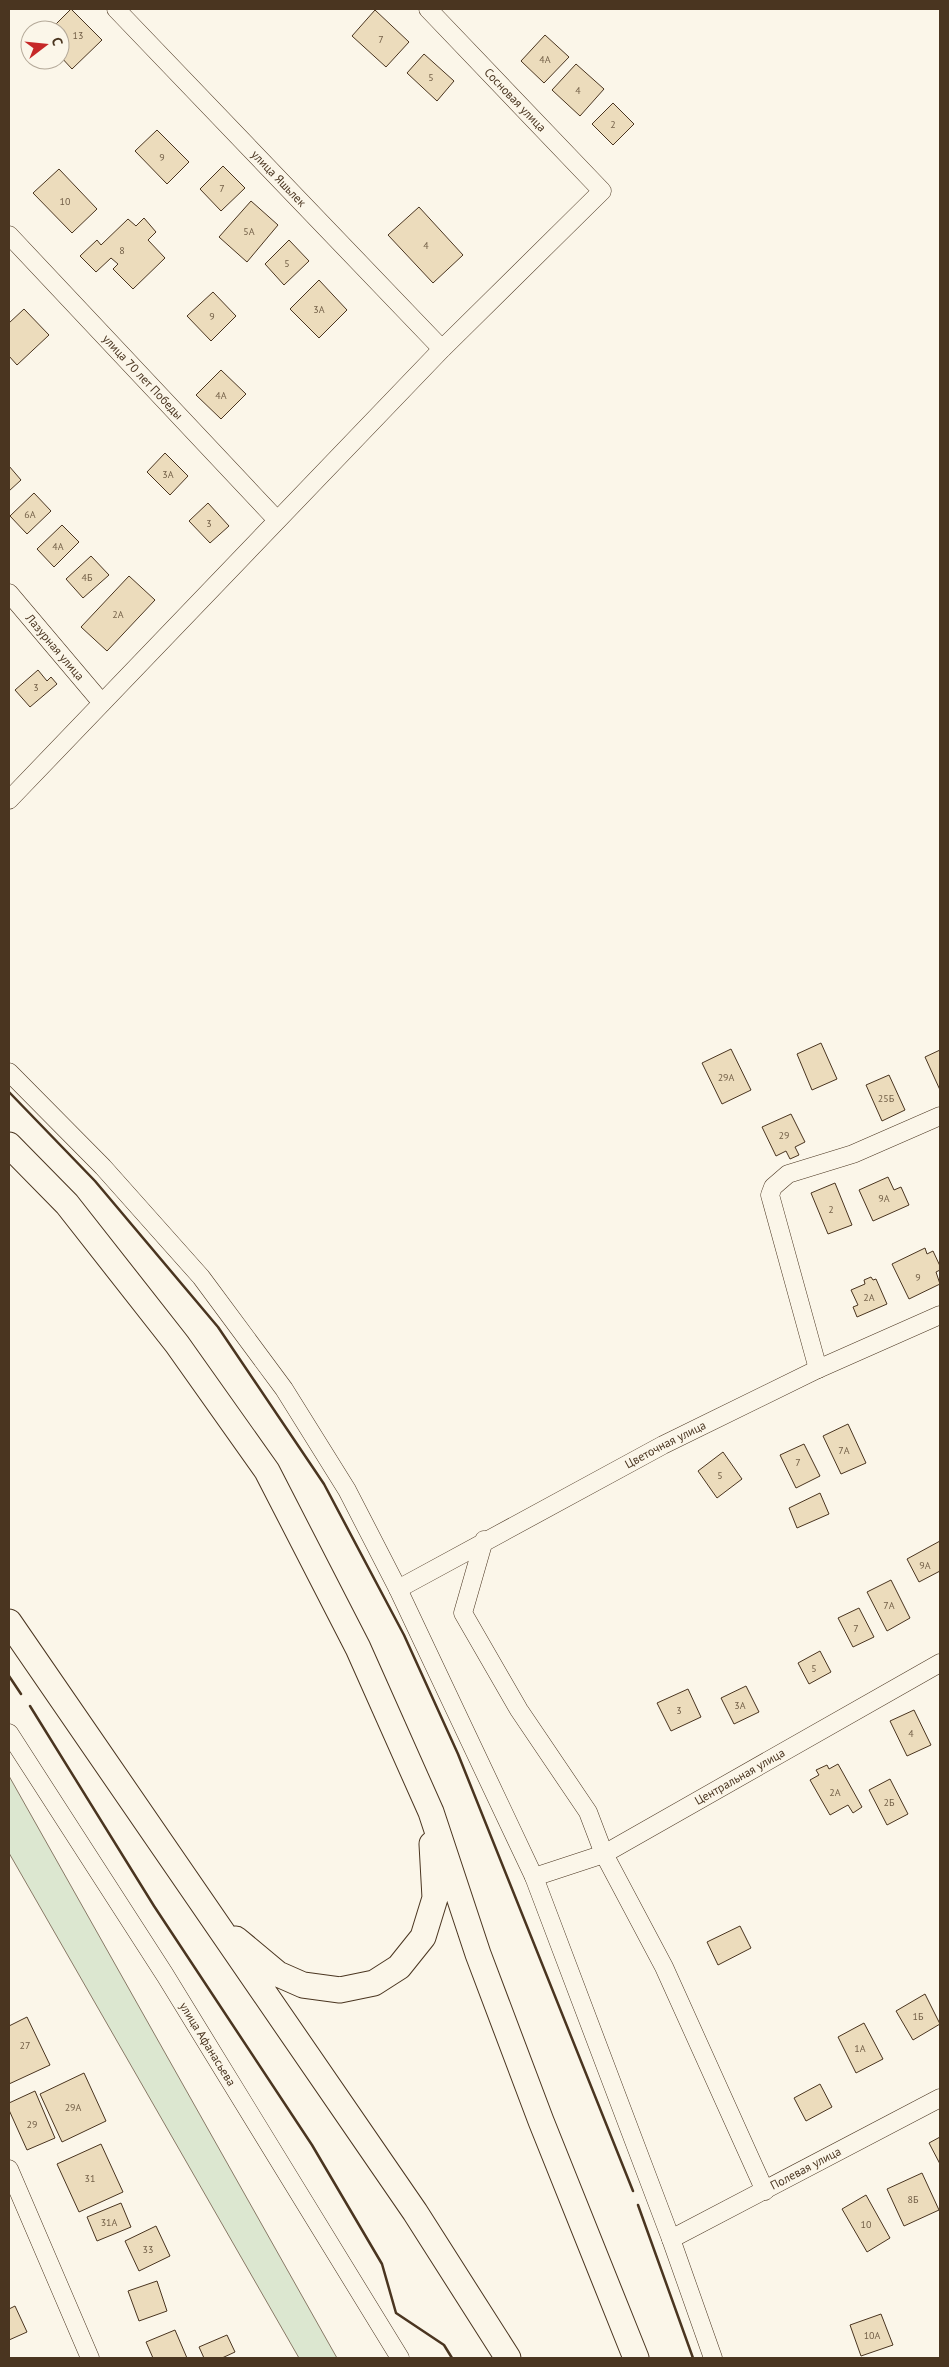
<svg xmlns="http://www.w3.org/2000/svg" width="949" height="2367" font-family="'PT Sans',sans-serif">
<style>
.green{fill:#dce7d0;stroke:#887966}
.building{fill:#ecdcbc;stroke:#4a3520}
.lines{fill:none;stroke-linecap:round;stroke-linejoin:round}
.minor-casing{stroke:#4a3520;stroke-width:19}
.secondary-casing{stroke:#4a3520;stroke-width:27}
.minor{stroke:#fbf6e9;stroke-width:18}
.secondary{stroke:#fbf6e9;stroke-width:25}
.wall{stroke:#4a3520;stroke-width:2.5}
.labels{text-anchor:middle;stroke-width:4;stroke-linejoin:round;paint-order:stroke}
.number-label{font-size:10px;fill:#725f47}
.street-label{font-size:12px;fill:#4a3520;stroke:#fbf6e9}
</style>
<rect width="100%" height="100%" fill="#fbf6e9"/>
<!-- green -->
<path class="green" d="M9,1776L337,2358H299L9,1853Z"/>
<!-- building -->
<path class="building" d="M71,9L102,40L72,69L60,56V30H50Z
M375,10L409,42L386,67L352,36Z
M545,35L569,57L544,83L521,61Z
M424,54L454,81L437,101L407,73Z
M576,64L604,89L580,116L552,90Z
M613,103L634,124L613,145L592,124Z
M157,130L189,162L167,184L135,151Z
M223,166L245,188L221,211L200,189Z
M59,169L97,209L72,233L33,193Z
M251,201L278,225L247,262L219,237Z
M419,207L463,255L433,283L388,235Z
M144,218L156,232L148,240L165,258L133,289L113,269L118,264L111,258L96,272L80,256L97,240L101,245L128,219L136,226Z
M289,240L309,261L284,285L265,264Z
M319,280L347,310L319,338L290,309Z
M213,292L236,316L211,341L187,316Z
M24,309L49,335L17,365L9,356V323Z
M221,370L246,394L221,419L196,395Z
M165,453L188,476L170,495L147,472Z
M9,466L21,480L9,491Z
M34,493L51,511L27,534L10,516Z
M208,503L229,526L210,543L189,521Z
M62,525L79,542L54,567L37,549Z
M91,556L109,575L83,598L66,579Z
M129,576L155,600L107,651L81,627Z
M38,670L47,681L51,677L57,684L30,707L15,690Z
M821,1043L837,1079L812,1090L797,1054Z
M731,1049L751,1090L722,1104L702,1063Z
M940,1050V1090L925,1057Z
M889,1075L905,1110L882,1121L866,1085Z
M791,1114L805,1142L795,1147L799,1155L790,1159L786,1151L776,1156L762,1127Z
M888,1177L894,1190L901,1187L909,1205L873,1221L859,1190Z
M835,1183L852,1225L828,1234L811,1193Z
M925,1248L927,1254L933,1251L940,1266V1270L936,1272L940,1284L909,1299L892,1264Z
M871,1277L873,1280L876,1279L887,1304L857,1317L853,1307L858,1305L851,1290L865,1284L864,1280Z
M848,1424L866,1463L841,1474L823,1436Z
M804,1444L820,1476L796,1488L780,1455Z
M723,1452L742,1479L717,1498L698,1471Z
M820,1493L829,1514L797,1528L789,1508Z
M940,1541V1571L919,1582L907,1559Z
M891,1580L910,1618L887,1631L867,1592Z
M859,1608L874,1637L853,1647L838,1618Z
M820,1651L831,1672L809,1684L798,1663Z
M746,1686L759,1712L734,1724L721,1698Z
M688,1689L701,1717L671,1731L657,1703Z
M914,1710L931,1745L907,1756L890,1721Z
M838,1764L862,1807L853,1813L848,1805L830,1815L810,1780L819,1775L816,1770L827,1765L829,1769Z
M890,1779L908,1814L887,1825L869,1790Z
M740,1926L751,1948L718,1965L707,1942Z
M925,1994L940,2024L913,2040L896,2011Z
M27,2017L50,2065L9,2084V2026Z
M864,2023L883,2059L856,2073L838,2037Z
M84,2073L106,2121L62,2142L40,2094Z
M820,2084L832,2107L806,2121L794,2098Z
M35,2091L55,2138L27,2150L9,2110V2103Z
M940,2137V2164L929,2143Z
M101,2144L123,2192L79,2212L57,2164Z
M922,2173L939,2210L904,2226L887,2189Z
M866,2195L890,2238L867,2252L842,2209Z
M121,2203L131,2227L97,2241L87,2217Z
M156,2226L170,2256L139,2271L125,2241Z
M157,2281L167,2311L139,2321L128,2291Z
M15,2306L27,2332L9,2340V2309Z
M881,2314L893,2345L861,2356L850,2325Z
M175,2330L187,2358H153L146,2342Z
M227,2335L235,2352L222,2358H204L199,2347Z"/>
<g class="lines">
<defs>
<g id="minor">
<path id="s1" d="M116,9L442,349"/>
<path id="s2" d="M9,235L277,520"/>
<path id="s3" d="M9,593L102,703"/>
<path d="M9,800L442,349L602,191L428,9"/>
<path d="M9,1072L103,1167L201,1277L284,1389L347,1490L398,1589L534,1877L671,2239L713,2358"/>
<path d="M818,1369L770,1195L773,1187L788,1174L853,1154L940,1116"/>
<path d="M484,1540L463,1613L519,1710L588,1812L604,1854L664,1967L765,2191"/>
<path id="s4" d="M398,1589L663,1445L818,1369L940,1315"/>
<path id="s5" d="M9,1733L165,1975L400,2358"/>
<path id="s6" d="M534,1877L604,1854L940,1663"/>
<path d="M9,2169L90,2358"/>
<path id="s7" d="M671,2239L940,2098"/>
</g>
<path id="secondary" d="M9,1145L67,1204L177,1344L267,1471L358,1648L431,1812L478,1954L541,2121L636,2358
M9,1622L415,2212L508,2358
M236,1939L278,1974L303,1985L340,1990L374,1983L399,1967L423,1937L435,1898L432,1844"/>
</defs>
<!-- minor casing -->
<use href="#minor" class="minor-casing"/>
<!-- secondary casing -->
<use href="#secondary" class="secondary-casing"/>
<!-- minor -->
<use href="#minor" class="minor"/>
<!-- secondary -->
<use href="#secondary" class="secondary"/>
<!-- wall -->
<path class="wall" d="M9,1092L95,1181L218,1327L324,1484L404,1635L458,1754L633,2191
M9,1676L21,1694
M30,1706L154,1906L312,2145L382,2264L396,2313L444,2345L452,2358
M638,2205L693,2358"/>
</g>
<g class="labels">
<!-- number labels -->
<g class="number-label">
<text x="78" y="39">13</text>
<text x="381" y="43">7</text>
<text x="545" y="63">4А</text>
<text x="431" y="81">5</text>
<text x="578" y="94">4</text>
<text x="613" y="128">2</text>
<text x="162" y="161">9</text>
<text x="222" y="192">7</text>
<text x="65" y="205">10</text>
<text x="249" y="235">5А</text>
<text x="426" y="249">4</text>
<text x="122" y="254">8</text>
<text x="287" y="267">5</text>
<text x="319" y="313">3А</text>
<text x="212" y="320">9</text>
<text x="221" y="399">4А</text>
<text x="168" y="478">3А</text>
<text x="30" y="518">6А</text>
<text x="209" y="527">3</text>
<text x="58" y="550">4А</text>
<text x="87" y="581">4Б</text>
<text x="118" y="618">2А</text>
<text x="36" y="691">3</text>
<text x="726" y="1081">29А</text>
<text x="886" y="1102">25Б</text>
<text x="784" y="1139">29</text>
<text x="884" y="1202">9А</text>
<text x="831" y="1213">2</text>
<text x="918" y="1281">9</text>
<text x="869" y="1301">2А</text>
<text x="844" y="1454">7А</text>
<text x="798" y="1466">7</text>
<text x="720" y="1479">5</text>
<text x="925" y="1569">9А</text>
<text x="889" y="1609">7А</text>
<text x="856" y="1632">7</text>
<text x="814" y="1672">5</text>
<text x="740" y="1709">3А</text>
<text x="679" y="1714">3</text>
<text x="911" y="1737">4</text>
<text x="835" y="1796">2А</text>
<text x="889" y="1806">2Б</text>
<text x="918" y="2020">1Б</text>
<text x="25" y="2049">27</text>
<text x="860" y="2052">1А</text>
<text x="73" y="2111">29А</text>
<text x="32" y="2128">29</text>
<text x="90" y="2182">31</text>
<text x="913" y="2203">8Б</text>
<text x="109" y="2226">31А</text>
<text x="866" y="2228">10</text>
<text x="148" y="2253">33</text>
<text x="872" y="2339">10А</text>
</g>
<!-- street labels -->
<g class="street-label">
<text transform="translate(515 100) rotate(46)" y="4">Сосновая улица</text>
<text dy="4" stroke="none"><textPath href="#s1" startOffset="235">улица Яшьлек</textPath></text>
<text dy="4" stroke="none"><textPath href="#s2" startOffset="195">улица 70 лет Победы</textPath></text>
<text dy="4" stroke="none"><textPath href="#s3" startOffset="71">Лазурная улица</textPath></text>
<text dy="4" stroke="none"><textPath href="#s4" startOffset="304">Цветочная улица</textPath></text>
<text dy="4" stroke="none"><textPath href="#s6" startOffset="230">Центральная улица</textPath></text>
<text dy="4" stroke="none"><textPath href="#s5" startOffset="369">улица Афанасьева</textPath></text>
<text dy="4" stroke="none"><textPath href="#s7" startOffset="152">Полевая улица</textPath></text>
</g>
</g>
<!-- border -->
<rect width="949" height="2367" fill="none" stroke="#4a3520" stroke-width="20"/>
<!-- north arrow -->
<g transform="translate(45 45) rotate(74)"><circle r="24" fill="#fbf6e9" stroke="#b4a999"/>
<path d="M0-4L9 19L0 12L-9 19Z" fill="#c62828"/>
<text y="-8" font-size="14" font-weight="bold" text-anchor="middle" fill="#4a3520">С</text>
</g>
</svg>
